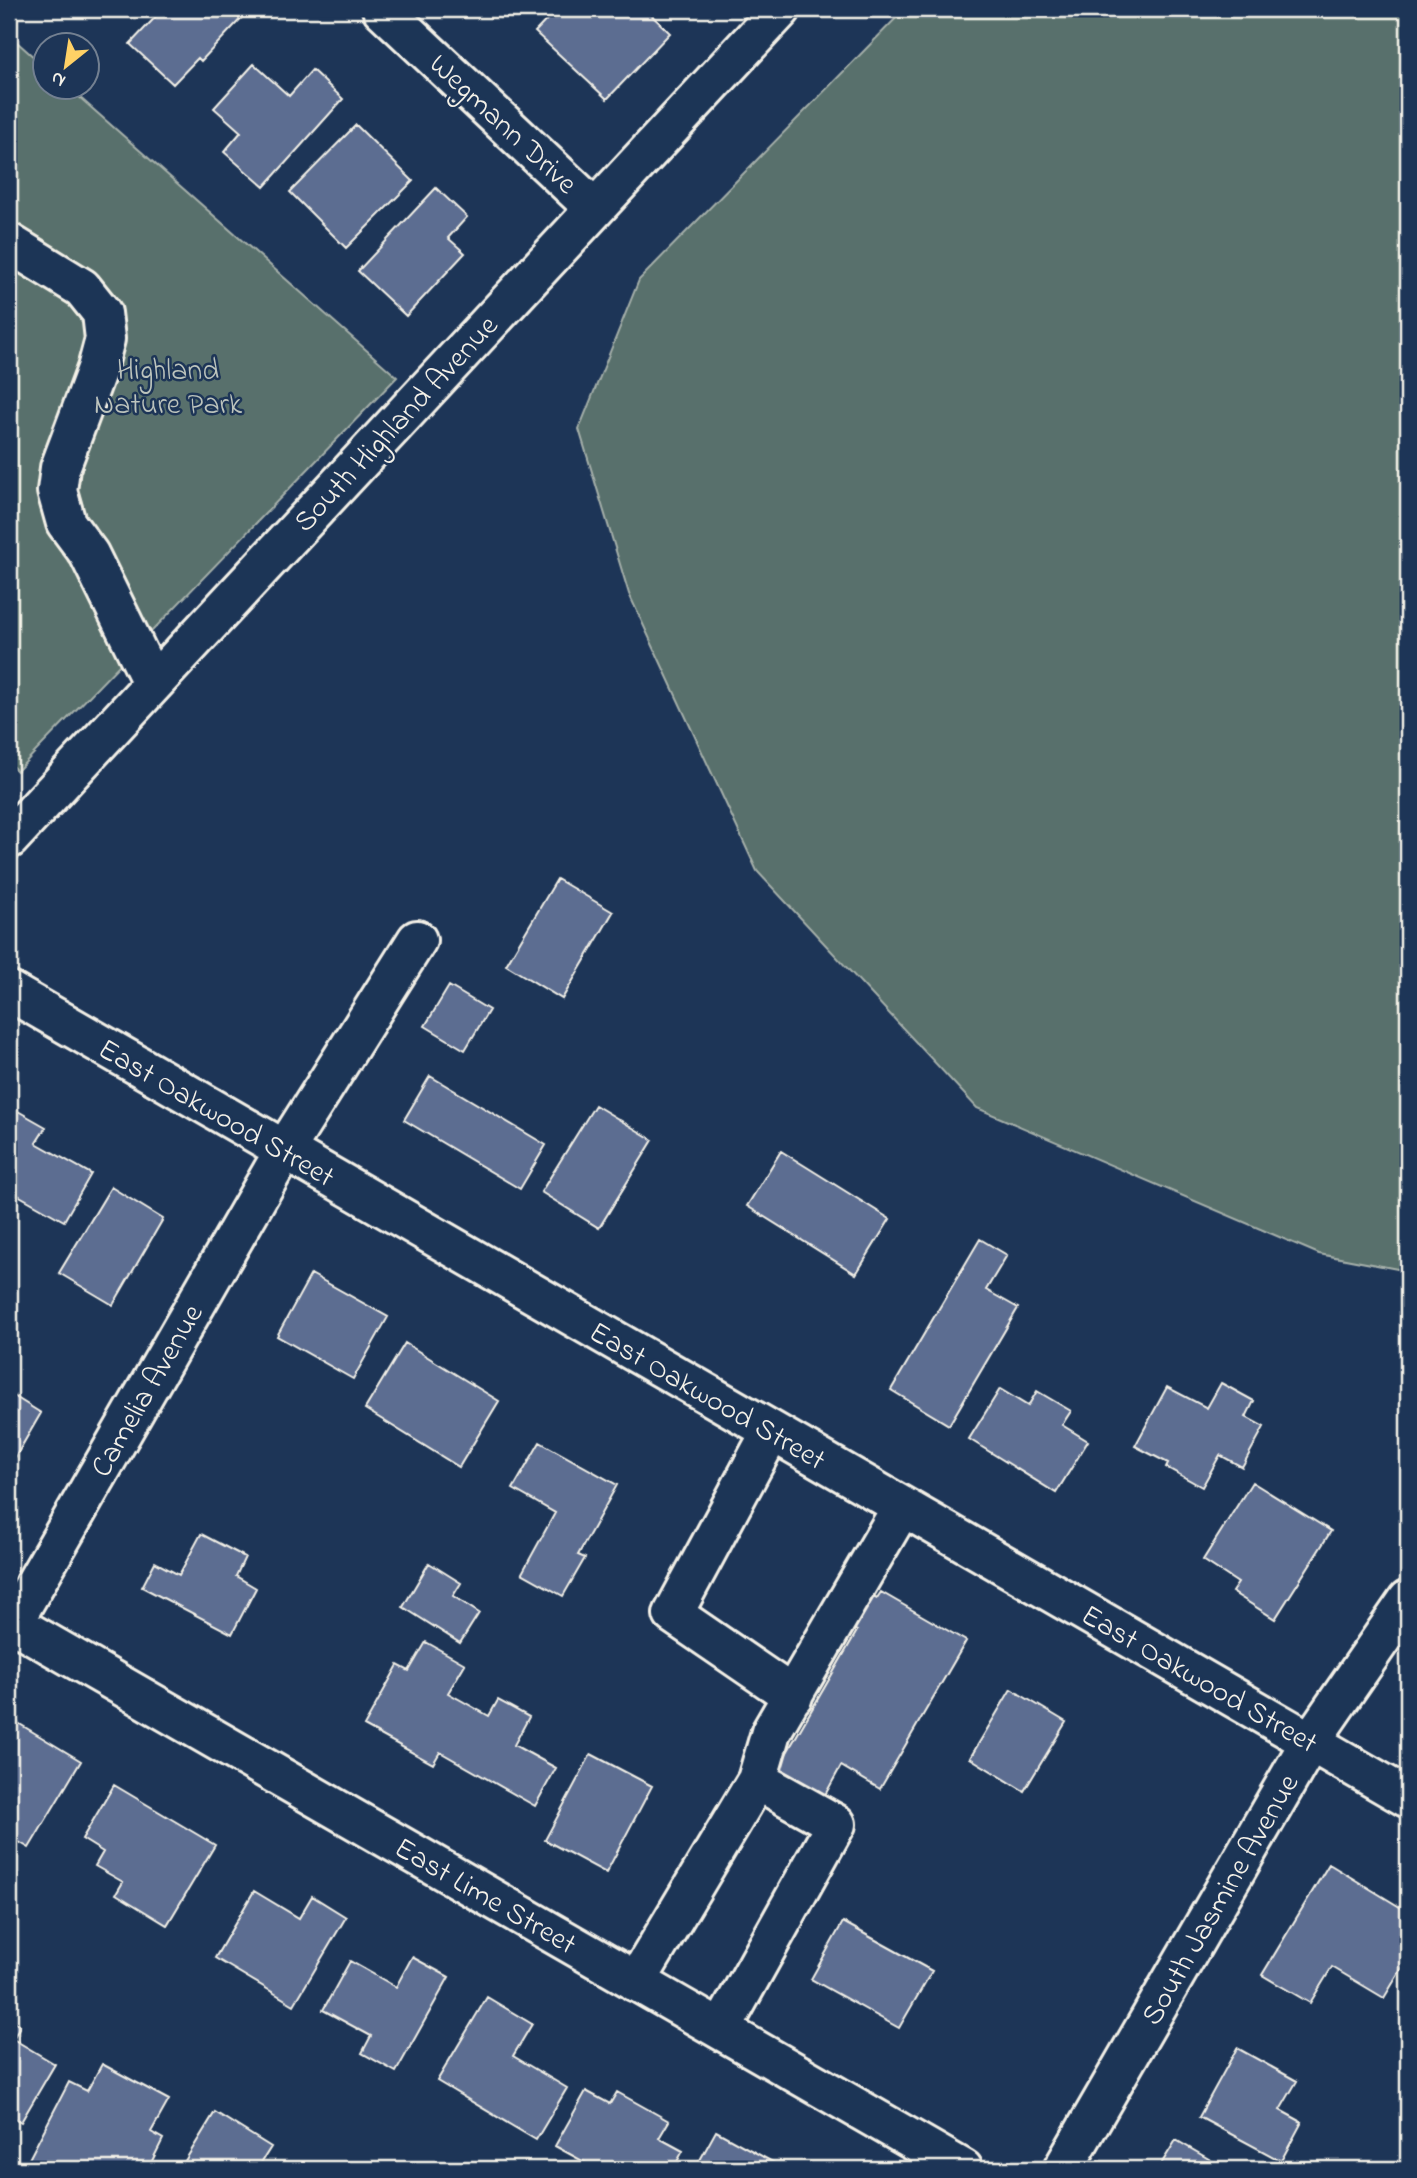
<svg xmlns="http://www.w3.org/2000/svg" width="1417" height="2178" font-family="'Indie Flower',sans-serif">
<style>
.green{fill:#58706c;stroke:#a6b0aa;stroke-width:2}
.building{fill:#5b6d91;stroke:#f4f1e8;stroke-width:2}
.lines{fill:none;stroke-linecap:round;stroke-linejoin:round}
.minor-casing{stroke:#f4f1e8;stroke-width:44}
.minor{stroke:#1d3557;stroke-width:38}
.labels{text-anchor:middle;stroke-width:5;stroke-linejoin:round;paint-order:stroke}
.street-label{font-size:30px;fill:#f4f1e8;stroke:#1d3557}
.park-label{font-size:30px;fill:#bdc4bd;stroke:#1d3557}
</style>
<rect width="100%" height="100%" fill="#1d3557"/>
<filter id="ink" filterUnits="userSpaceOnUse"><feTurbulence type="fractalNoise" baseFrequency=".0143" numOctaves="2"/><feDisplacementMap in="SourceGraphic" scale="14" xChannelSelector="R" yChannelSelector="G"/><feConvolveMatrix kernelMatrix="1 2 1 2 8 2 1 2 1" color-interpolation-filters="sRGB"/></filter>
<g filter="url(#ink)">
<!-- green -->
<path class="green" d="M905,9H1408V1271L1319,1254L977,1108L757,871L629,594L579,429L639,280Z
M9,35L45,67L46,88H69L397,377L17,771L9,763Z"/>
<!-- building -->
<path class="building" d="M163,9H248L249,10L201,61L198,58L173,84L130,44Z
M557,9H583L592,17L600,9H645L670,33L607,99L535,32Z
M254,64L289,96L312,70L343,99L264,187L224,152L241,132L214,108Z
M356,125L413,181L346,248L290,192Z
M436,188L467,217L448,238L465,253L406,316L358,271Z
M557,879L613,912L562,999L506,965Z
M449,986L489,1010L465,1050L425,1026Z
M430,1076L546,1145L520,1189L404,1120Z
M595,1105L653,1140L599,1228L541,1192Z
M9,1106L46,1127L36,1143L91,1174L64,1221L9,1190Z
M781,1151L890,1219L856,1274L747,1206Z
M111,1187L163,1219L113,1305L59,1273Z
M980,1239L1007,1255L986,1290L1018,1308L949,1425L891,1390Z
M311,1274L388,1317L353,1379L277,1336Z
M405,1343L499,1401L459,1467L365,1409Z
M1221,1383L1254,1401L1246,1417L1264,1427L1242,1467L1220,1455L1202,1487L1166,1467L1168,1463L1135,1446L1167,1387L1207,1408Z
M1000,1389L1028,1406L1037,1391L1071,1411L1062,1425L1088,1441L1056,1493L969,1439Z
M9,1393L41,1413L9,1468Z
M540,1442L617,1485L578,1555L585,1558L563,1596L522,1573L555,1513L513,1489Z
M1252,1482L1331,1531L1275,1619L1232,1592L1238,1583L1203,1560Z
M201,1534L245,1557L236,1576L256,1588L232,1634L142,1587L155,1562L179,1575Z
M429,1563L461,1583L453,1596L479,1613L460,1643L403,1607Z
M861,1590L877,1598L881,1592L966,1641L880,1789L841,1766L825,1795L778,1768L857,1631L842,1622Z
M426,1642L465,1664L448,1693L489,1716L498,1700L529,1717L514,1745L556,1768L535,1806L440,1752L433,1764L364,1726L398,1665L409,1671Z
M1011,1689L1066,1722L1024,1791L970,1758Z
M18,1723L81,1761L29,1848L9,1836V1739Z
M591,1754L652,1786L606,1873L545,1840Z
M114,1785L215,1845L167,1925L116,1894L123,1882L95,1866L103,1852L82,1839Z
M1329,1864L1408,1912V1958L1384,1998L1332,1967L1310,2003L1262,1975Z
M254,1891L299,1918L312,1896L346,1917L294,2005L215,1958Z
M843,1922L932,1971L899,2028L811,1979Z
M412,1957L449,1977L396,2072L362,2053L371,2036L323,2010L350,1961L396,1987Z
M487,1997L532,2024L513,2056L567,2088L536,2140L437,2081Z
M9,2019L20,2026L13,2039L55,2064L21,2122L9,2115Z
M1237,2048L1297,2081L1280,2110L1302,2122L1281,2161L1199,2117Z
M102,2064L169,2100L151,2132L163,2139L148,2169H49L29,2159L69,2082L87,2091Z
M586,2091L610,2104L617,2092L669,2121L659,2138L683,2151L673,2169H597L555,2146Z
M215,2112L271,2147L257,2169H180Z
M716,2131L778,2165L776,2169H695Z
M1176,2140L1226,2169H1158Z"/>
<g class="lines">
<defs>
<path id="minor" d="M382,9L595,209
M9,243L82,288L102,313L105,339L97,369L60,468L57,491L66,523L89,554L152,682
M9,839L781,9
M9,991L1408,1798
M771,1432L673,1614L793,1696
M9,1621L963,2169
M9,1629L284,1151L417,940
M757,1780L771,1732L902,1507
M636,1982L757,1780L836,1824L721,2030
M1063,2169L1310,1742L1408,1600"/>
</defs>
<!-- minor casing -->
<use href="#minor" class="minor-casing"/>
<!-- minor -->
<use href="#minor" class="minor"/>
</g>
</g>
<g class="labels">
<!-- street labels -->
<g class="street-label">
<text transform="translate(504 123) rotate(43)" y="10">Wegmann Drive</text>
<text transform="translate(395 423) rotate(-47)" y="10">South Highland Avenue</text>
<text transform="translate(217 1112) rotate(30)" y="10">East Oakwood Street</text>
<text transform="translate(146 1390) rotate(-60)" y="10">Camelia Avenue</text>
<text transform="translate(708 1395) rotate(30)" y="10">East Oakwood Street</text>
<text transform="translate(1200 1678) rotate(30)" y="10">East Oakwood Street</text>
<text transform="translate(486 1895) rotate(30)" y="10">East Lime Street</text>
<text transform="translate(1219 1899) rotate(-60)" y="10">South Jasmine Avenue</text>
</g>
<!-- park labels -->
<g class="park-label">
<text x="168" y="379">Highland<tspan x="168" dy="34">Nature Park</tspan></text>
</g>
</g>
<!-- margin -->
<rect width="1417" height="2178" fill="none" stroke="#1d3557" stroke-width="35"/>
<rect x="18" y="18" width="1382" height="2143" fill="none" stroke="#f4f1e8" stroke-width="2.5" filter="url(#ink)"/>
<!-- north arrow -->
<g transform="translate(66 66) rotate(210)"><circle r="33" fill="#1d3557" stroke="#738091" stroke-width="2"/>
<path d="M0-5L12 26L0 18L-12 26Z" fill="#ffd166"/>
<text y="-10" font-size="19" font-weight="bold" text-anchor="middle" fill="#f4f1e8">N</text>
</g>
</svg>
